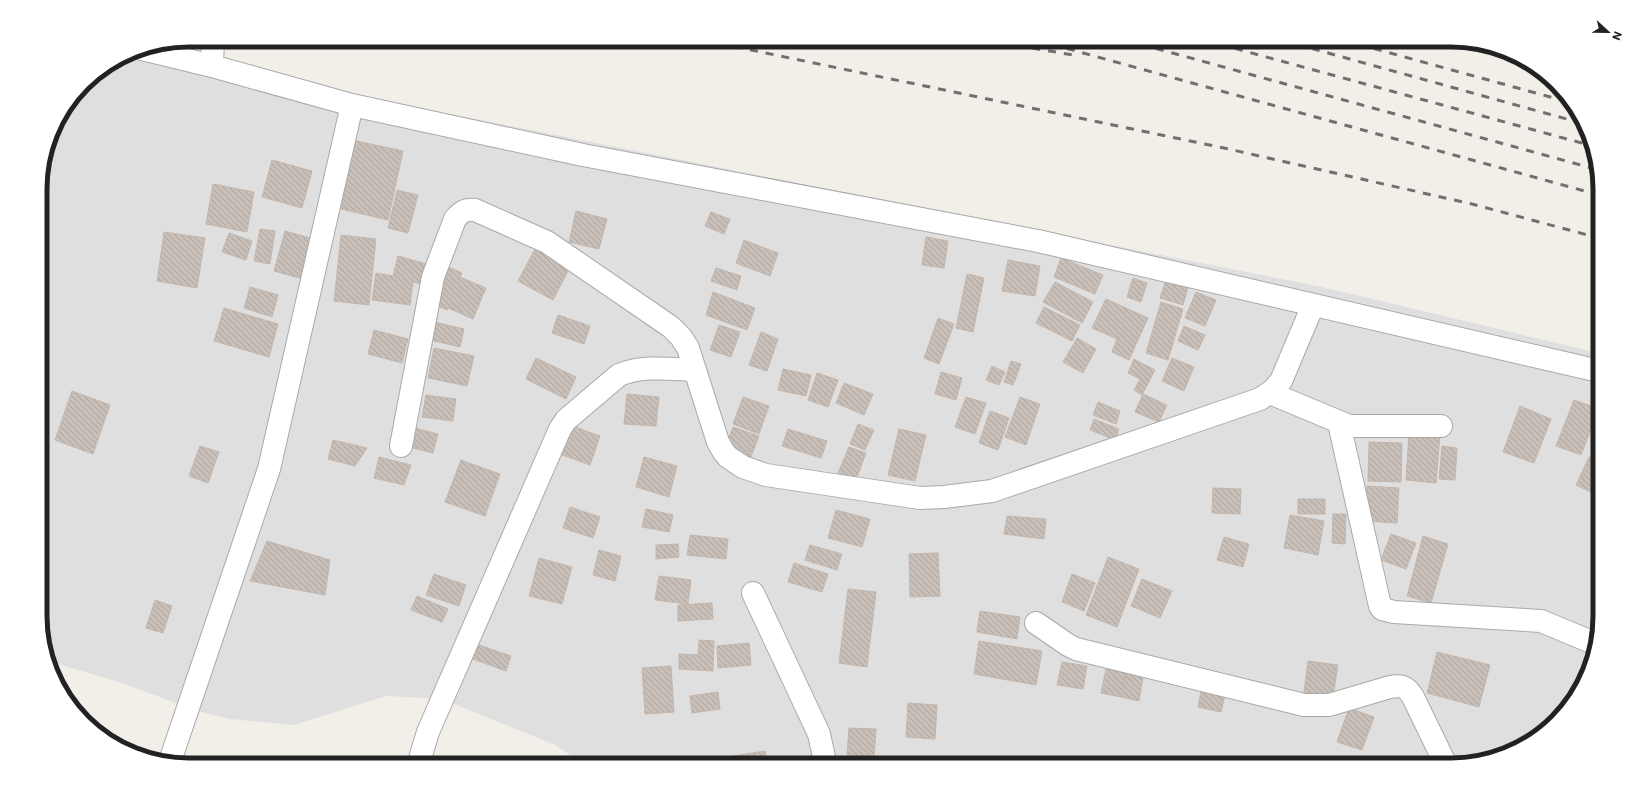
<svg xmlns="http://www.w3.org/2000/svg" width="1640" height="805" font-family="Commissioner,sans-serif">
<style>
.residential{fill:#e0dfdf}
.building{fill:url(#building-back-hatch);stroke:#c4b6ab}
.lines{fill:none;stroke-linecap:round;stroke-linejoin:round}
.street-casing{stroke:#a9a9a9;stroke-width:24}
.street{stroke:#fff;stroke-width:22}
.rail{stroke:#707070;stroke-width:3;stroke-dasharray:8 8;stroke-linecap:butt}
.rim{fill:none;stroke:#222;stroke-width:5}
</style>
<defs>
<pattern id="building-back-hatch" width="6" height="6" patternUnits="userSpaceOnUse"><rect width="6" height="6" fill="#c7bfb8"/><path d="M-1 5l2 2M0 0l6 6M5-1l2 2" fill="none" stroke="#aba49e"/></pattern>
</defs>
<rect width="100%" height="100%" fill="#f2efe9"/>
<!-- residential -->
<path class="residential" d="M132,51L1322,287L1599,353L1600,616L1585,682L1563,714L1533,740L1499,757L1460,765H585L555,745L452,703L427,698L386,696L294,725L230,719L197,711L122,683L48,661L41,635L40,179L55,123L91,77Z"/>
<!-- building -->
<path class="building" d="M352,140L403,151L388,220L337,208Z
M272,160L312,171L302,208L262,197Z
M213,184L254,192L247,232L206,224Z
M397,190L418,195L408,233L388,228Z
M576,211L607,219L599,249L569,242Z
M711,212L730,219L724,234L705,226Z
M260,229L275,231L270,264L254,261Z
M285,231L314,239L303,279L274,271Z
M164,232L205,238L197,288L157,281Z
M229,233L252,241L246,260L222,252Z
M341,235L376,239L369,305L334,301Z
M926,237L948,241L944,268L922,265Z
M744,240L778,253L770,276L736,263Z
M535,249L570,267L553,300L518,281Z
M398,256L430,265L424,285L413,282L410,305L372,300L376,273L393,276Z
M1061,258L1103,275L1095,294L1054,277Z
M1008,260L1040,266L1035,296L1002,291Z
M446,266L462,273L460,277L486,288L473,319L448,308L447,310L431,303Z
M716,268L741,276L737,290L711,281Z
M967,274L984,278L973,332L956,328Z
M1167,277L1189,284L1183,305L1160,298Z
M1133,278L1147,283L1141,302L1127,297Z
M1055,282L1093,302L1082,323L1043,302Z
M250,287L278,295L272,317L244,308Z
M713,292L755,308L747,330L706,315Z
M1196,292L1216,300L1205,326L1185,318Z
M1106,299L1148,318L1129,360L1112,352L1117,339L1092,328Z
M1161,302L1183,309L1168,360L1146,353Z
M1044,307L1080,325L1072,341L1036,323Z
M224,308L278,324L269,357L214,341Z
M558,315L590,326L584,344L552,333Z
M938,318L954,324L939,364L924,358Z
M430,321L464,329L460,347L426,339Z
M719,325L740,332L731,357L710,350Z
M1184,326L1205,335L1198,350L1178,341Z
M374,330L408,339L402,363L368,354Z
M761,332L778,339L767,371L749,365Z
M1077,338L1096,349L1083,373L1063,362Z
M434,348L474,356L467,386L428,378Z
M536,358L576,377L566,399L526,379Z
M1172,358L1194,367L1184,391L1162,381Z
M1134,359L1155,370L1142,395L1134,390L1140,379L1128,373Z
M1011,361L1021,364L1013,385L1004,382Z
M992,366L1005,372L999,385L986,380Z
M783,369L811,375L806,396L778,390Z
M941,372L962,378L956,400L935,394Z
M817,373L838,380L828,407L808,400Z
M844,383L873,394L864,415L836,403Z
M72,391L110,405L93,454L55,440Z
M627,394L659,397L656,426L624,424Z
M1143,394L1167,405L1159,422L1135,412Z
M426,395L456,399L453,421L422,417Z
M743,397L769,406L759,434L733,424Z
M966,397L986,403L975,434L955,427Z
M1020,397L1040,404L1026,445L1005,437Z
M1574,400L1599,409L1581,455L1556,446Z
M1098,402L1120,411L1116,424L1093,415Z
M1520,406L1551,419L1534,463L1503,452Z
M990,411L1009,418L998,450L979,443Z
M1094,419L1119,429L1115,440L1090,430Z
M567,424L600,436L590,465L557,453Z
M858,424L874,430L865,450L850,444Z
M411,427L438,434L433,453L405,446Z
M733,427L759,436L750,459L725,449Z
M788,429L827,441L821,458L782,446Z
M899,429L926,435L915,481L888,475Z
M1409,433L1440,435L1436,483L1406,480Z
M333,440L367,448L355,466L328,459Z
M1369,442L1402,443L1401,482L1368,481Z
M200,446L219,452L208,483L189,476Z
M1442,446L1457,448L1455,480L1439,479Z
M849,447L866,453L856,480L838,473Z
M379,457L411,465L404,485L374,478Z
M644,457L677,466L669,497L636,487Z
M1589,457L1600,461V496L1576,485Z
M461,460L500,474L485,516L445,502Z
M1367,486L1399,488L1397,523L1365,521Z
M1213,488L1241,489L1240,514L1212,513Z
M1298,499H1325V514H1298Z
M570,507L600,517L593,538L563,528Z
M646,509L673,515L669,532L642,527Z
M836,510L870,519L862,547L828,538Z
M1333,514H1346L1345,544L1332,543Z
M1290,515L1324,521L1318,555L1284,548Z
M1007,516L1046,519L1044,539L1004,534Z
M1391,534L1416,543L1406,569L1381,560Z
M690,535L728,539L726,559L687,555Z
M1423,536L1448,544L1431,603L1407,596Z
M1224,537L1249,544L1243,567L1217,560Z
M267,541L330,560L325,595L250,581Z
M678,544L679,557L656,559V545Z
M810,545L842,554L837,570L805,560Z
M599,550L621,556L615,581L593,575Z
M938,553L940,596L910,597L909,554Z
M1108,557L1139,569L1117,627L1086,615Z
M539,558L572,567L562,604L529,596Z
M794,563L828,574L822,592L788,582Z
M434,574L466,585L459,606L426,595Z
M1072,574L1095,583L1084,611L1062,602Z
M659,576L691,580L688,604L655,600Z
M1142,579L1172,591L1160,618L1131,606Z
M848,589L876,592L867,667L839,663Z
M417,596L448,609L442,622L411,610Z
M155,600L172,606L163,633L146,628Z
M712,603L713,619L678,621V605Z
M980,611L1020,617L1017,639L977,632Z
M699,640L714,641L713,671L679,669V654L698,655Z
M979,641L1042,651L1036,685L974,674Z
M749,643L751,665L718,668L717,646Z
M479,645L511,656L506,671L473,659Z
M1437,652L1490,665L1479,707L1427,693Z
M1308,661L1338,665L1333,696L1304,692Z
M1062,662L1087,666L1083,689L1057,685Z
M671,666L674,712L645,714L642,668Z
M1106,669L1126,673L1121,697L1101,693Z
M1126,673L1143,677L1139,701L1121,697Z
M1202,686L1226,691L1221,712L1198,707Z
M718,692L720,709L692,713L690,696Z
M908,703L937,705L935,739L906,737Z
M1349,708L1374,717L1362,750L1337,742Z
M849,728L876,729L874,757L847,755Z
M765,751L767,763L734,765L733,756Z"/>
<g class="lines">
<defs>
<path id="street" d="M142,49L212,66L352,105L583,155L1038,241L1599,371
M212,66L213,40
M1270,393L1349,426H1441
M1339,423L1380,606L1382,609L1394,612L1541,621L1594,643
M401,446L433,277L455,219C461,212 465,209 475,210L547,242L671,327L681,337L688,348L718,442L723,451L728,457L743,467L766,475L920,498L944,497L992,491L1260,399L1272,391L1281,381L1313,305
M753,593L819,734L824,757V765
M1036,623L1068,645L1076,649L1304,705H1329L1390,687C1402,685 1406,686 1413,697L1446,765
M170,761L269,469L352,105
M418,765L428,732L560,429L566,420L619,375C643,365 669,369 695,370"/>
</defs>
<!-- street casing -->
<use href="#street" class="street-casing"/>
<!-- street -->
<use href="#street" class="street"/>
<!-- rail -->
<path class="rail" d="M703,40L1224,148L1472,204L1599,238
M985,40L1073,55
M1036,40L1599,195
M1125,40L1599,170
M1204,40L1589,145
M1281,40L1581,123
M1343,40L1572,103"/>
</g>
<!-- crop -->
<path d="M0 0H1640V805H0ZM189 47H1451A142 142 0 0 1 1593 189V616A142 142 0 0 1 1451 758H189A142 142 0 0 1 47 616V189A142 142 0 0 1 189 47Z" fill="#fff" fill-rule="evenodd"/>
<path class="rim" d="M189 47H1451A142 142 0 0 1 1593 189V616A142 142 0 0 1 1451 758H189A142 142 0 0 1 47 616V189A142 142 0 0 1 189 47Z"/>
<!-- north arrow -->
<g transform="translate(1608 32) rotate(112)" stroke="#ffffff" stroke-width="3" paint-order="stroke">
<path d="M0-3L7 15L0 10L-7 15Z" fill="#222222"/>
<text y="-6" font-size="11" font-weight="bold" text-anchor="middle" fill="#222222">N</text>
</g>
</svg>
